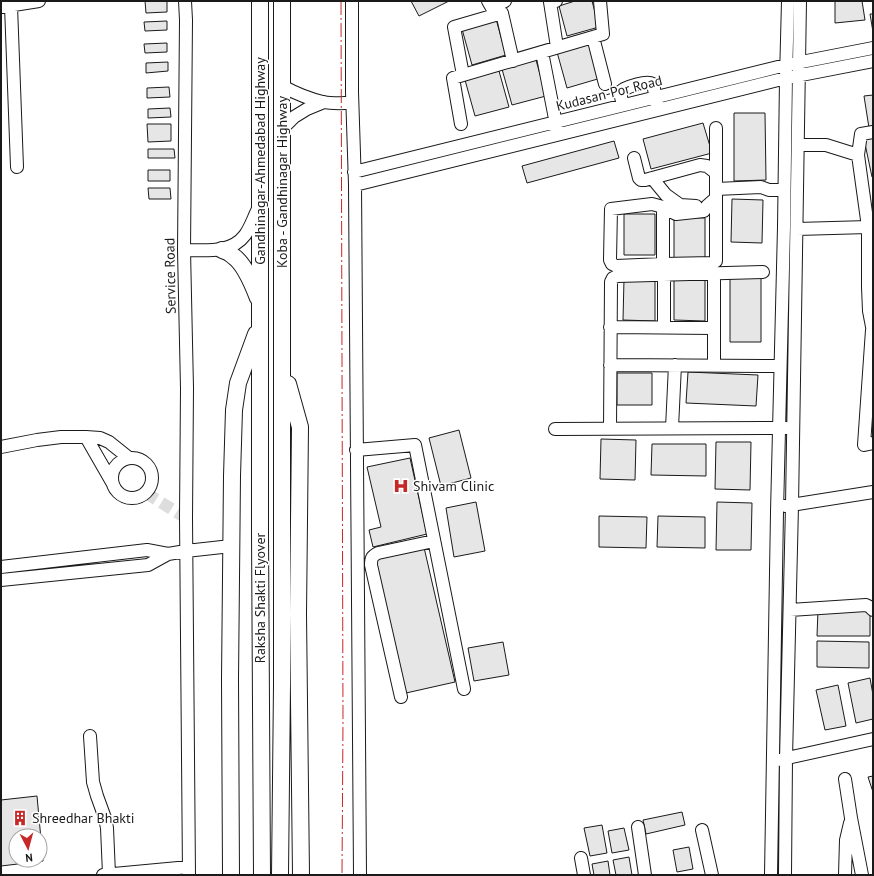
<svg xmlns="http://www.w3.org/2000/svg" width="874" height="876" font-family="'PT Sans',sans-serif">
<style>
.building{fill:#e6e6e6;stroke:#1a1a1a;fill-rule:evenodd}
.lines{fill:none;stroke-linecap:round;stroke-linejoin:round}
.minor-tunnel{stroke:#ddd;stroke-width:12;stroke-dasharray:12 6;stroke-linecap:butt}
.minor-casing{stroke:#1a1a1a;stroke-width:14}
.major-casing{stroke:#1a1a1a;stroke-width:18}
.minor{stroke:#fff;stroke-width:12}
.major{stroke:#fff;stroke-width:16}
.power{stroke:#c62828;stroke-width:1;stroke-dasharray:14 3 2 3;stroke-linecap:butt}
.labels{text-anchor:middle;stroke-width:3;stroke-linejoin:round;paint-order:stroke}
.street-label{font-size:14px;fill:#1a1a1a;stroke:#fff}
.poi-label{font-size:14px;fill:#1a1a1a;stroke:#fff;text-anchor:start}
</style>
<rect width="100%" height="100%" fill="#fff"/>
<!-- building -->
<path class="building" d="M145,1H167V12L146,13Z
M411,1H449L419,16Z
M575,1H592L599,27L567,36L559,6Z
M835,1H862L865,20L835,23Z
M870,14H873V32Z
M496,19L506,55L472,65L462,29Z
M167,21V30L145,31L144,22Z
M167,43V52L145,53L144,44Z
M591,43L601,78L567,88L557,52Z
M536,60L546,96L512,105L502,69Z
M168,62V71L146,73V63Z
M499,71L509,107L475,116L465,80Z
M169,87L170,97L147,98V88Z
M873,95V127L869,128L864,96Z
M170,108L171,117L148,118V109Z
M734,113H765L766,180L734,181Z
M703,123L712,153L651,169L643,139Z
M147,124H171V141L148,142Z
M873,138V177H872L864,139Z
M614,141L619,158L527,183L522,166Z
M148,149H174L175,158H148Z
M148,170H170V181H148Z
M148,188H170L171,199H149Z
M732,199L763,200L762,243L731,242Z
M624,214H655V255H624Z
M674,217L705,218V259L674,258Z
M730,274H761V342H730Z
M624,279L655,280V321L623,320Z
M674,279L705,280V321L674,320Z
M688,372L758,375L756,406L686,403Z
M617,373H652V405H617Z
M459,430L471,478L441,486L429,438Z
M601,439L636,440L635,480L600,479Z
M716,442H751L750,490L715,489Z
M652,444H706V476L651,475Z
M410,458L427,534L373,547L369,530L381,527L367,467Z
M476,502L485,551L454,557L446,508Z
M717,502L752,503L751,550H716Z
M599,516L647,517L646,548L599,547Z
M658,516L705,517V548L657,547Z
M423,543L455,682L406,693L374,554Z
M818,610L870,611V636H817Z
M817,641L869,642V668L817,667Z
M503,642L509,675L474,681L468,648Z
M870,678L873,695V719L856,723L848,683Z
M838,685L846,726L825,730L816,690Z
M873,776V792L868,777Z
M37,796L43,861L1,866V800ZM16,836H40V860H16Z
M682,812L685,825L646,834L643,820Z
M602,825L607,853L590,856L584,828Z
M624,828L629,850L612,853L608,831Z
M689,847L693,869L677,872L673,850Z
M629,857L632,875H616L613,860Z
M608,861L610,875H594L592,864Z"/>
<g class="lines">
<!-- minor-tunnel -->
<path class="minor-tunnel" d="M146,493L186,518"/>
<defs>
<path id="minor" d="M185,1L186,20L184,250L187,388L186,518L189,875
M352,1V92L355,185L360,875
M488,1L492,8L505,1
M556,1L550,2L557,47
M11,6L17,167
M1,7L39,1
M593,37L603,34L600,1
M542,52L557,129
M463,75L454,27L502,13L513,61
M282,86C295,93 309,99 323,102C333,104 343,103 352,103
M623,105L621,97V91L624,89C631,86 646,80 653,84L657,104
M461,124L453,78L593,37L605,84
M283,128L294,117L307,109L324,102
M716,128V261L713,263L663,264L616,266L612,264L610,260L611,209L652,204L663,207L676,214L704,211L707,206L716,198
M873,132L861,134L858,155L868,227V287L869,311L873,332
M798,145H826L858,155
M634,158L639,178L641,180H645L700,165L707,166L716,173
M354,172L786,65L873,48
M652,178L666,195L680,205L696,206
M355,185L786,78L873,61
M716,189L761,187L769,190H784
M663,207V264
M797,229L868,227
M184,250C205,250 231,254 245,235C251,227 254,216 259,207
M610,327L714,328
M664,327V275
M872,330L864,445L873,443
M610,365L780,366
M714,366V273
M672,428L675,365
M555,429L786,428
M610,429L611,282L613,278L617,276L763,272
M1,447L37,440L61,437H86
M356,450L415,445L464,689
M112 478a20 20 0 1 1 40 0a20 20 0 1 1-40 0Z
M113,484L86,437L100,438L109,442L129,458
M785,506L873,492
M1,567L147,550L168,554
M1,580L148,565L168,554L186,551L231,546
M790,610L866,605L870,607L873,610
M401,697L371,565C371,558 372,556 378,553L434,541
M90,736L93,782L97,796L105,818L107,828L109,874
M778,760L873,739
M845,779L851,818L862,875
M638,827L645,875
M702,830L712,875
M581,858L584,875
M103,875L189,867
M771,875L777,512L784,227L786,78L788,1
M785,875L786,759L792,506L800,1
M845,875L846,840L850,823"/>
<path id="major" d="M260,1V534L262,875
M222,250C226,251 230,253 233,256C245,264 253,285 258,298
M288,384L300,427L298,614L301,875
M231,875L230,679L232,476L234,410L238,383L256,334
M280,875L282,685V1"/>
</defs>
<!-- minor casing -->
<use href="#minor" class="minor-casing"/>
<!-- major casing -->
<use href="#major" class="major-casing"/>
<!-- minor -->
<use href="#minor" class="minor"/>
<!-- major -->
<use href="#major" class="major"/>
<!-- power -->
<path class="power" d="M341,1L343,721L342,875"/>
</g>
<!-- icons -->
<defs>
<symbol id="hospital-bare" viewBox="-9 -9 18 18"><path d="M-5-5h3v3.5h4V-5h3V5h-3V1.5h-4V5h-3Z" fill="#c62828" stroke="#fff" stroke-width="2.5" paint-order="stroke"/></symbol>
<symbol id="building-bare" viewBox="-9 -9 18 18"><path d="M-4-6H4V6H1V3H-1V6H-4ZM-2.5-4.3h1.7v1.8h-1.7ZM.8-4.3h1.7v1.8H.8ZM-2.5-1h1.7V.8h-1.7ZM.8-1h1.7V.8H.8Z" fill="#c62828" stroke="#fff" stroke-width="2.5" paint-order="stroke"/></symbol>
</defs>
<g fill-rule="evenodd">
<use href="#hospital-bare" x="390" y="475" width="22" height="22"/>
<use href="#building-bare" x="9" y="807" width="22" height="22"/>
</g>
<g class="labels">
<!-- street labels -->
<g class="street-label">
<text transform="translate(609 93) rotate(-14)" y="5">Kudasan-Por Road</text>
<text transform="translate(260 161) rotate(-90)" y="5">Gandhinagar-Ahmedabad Highway</text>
<text transform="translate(282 182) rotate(-90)" y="5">Koba - Gandhinagar Highway</text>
<text transform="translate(170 276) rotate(-91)" y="5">Service Road</text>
<text transform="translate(260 598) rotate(-90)" y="5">Raksha Shakti Flyover</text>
</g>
<!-- poi labels -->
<g class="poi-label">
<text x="413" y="491">Shivam Clinic</text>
<text x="32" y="823">Shreedhar Bhakti</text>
</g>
</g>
<!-- border -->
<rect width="874" height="876" fill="none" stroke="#1a1a1a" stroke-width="4"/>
<!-- north arrow -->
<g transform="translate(28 848) rotate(174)"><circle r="19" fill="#ffffff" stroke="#a3a3a3"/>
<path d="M0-3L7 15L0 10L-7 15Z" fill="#c62828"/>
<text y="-6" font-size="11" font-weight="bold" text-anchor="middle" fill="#1a1a1a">N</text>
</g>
</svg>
